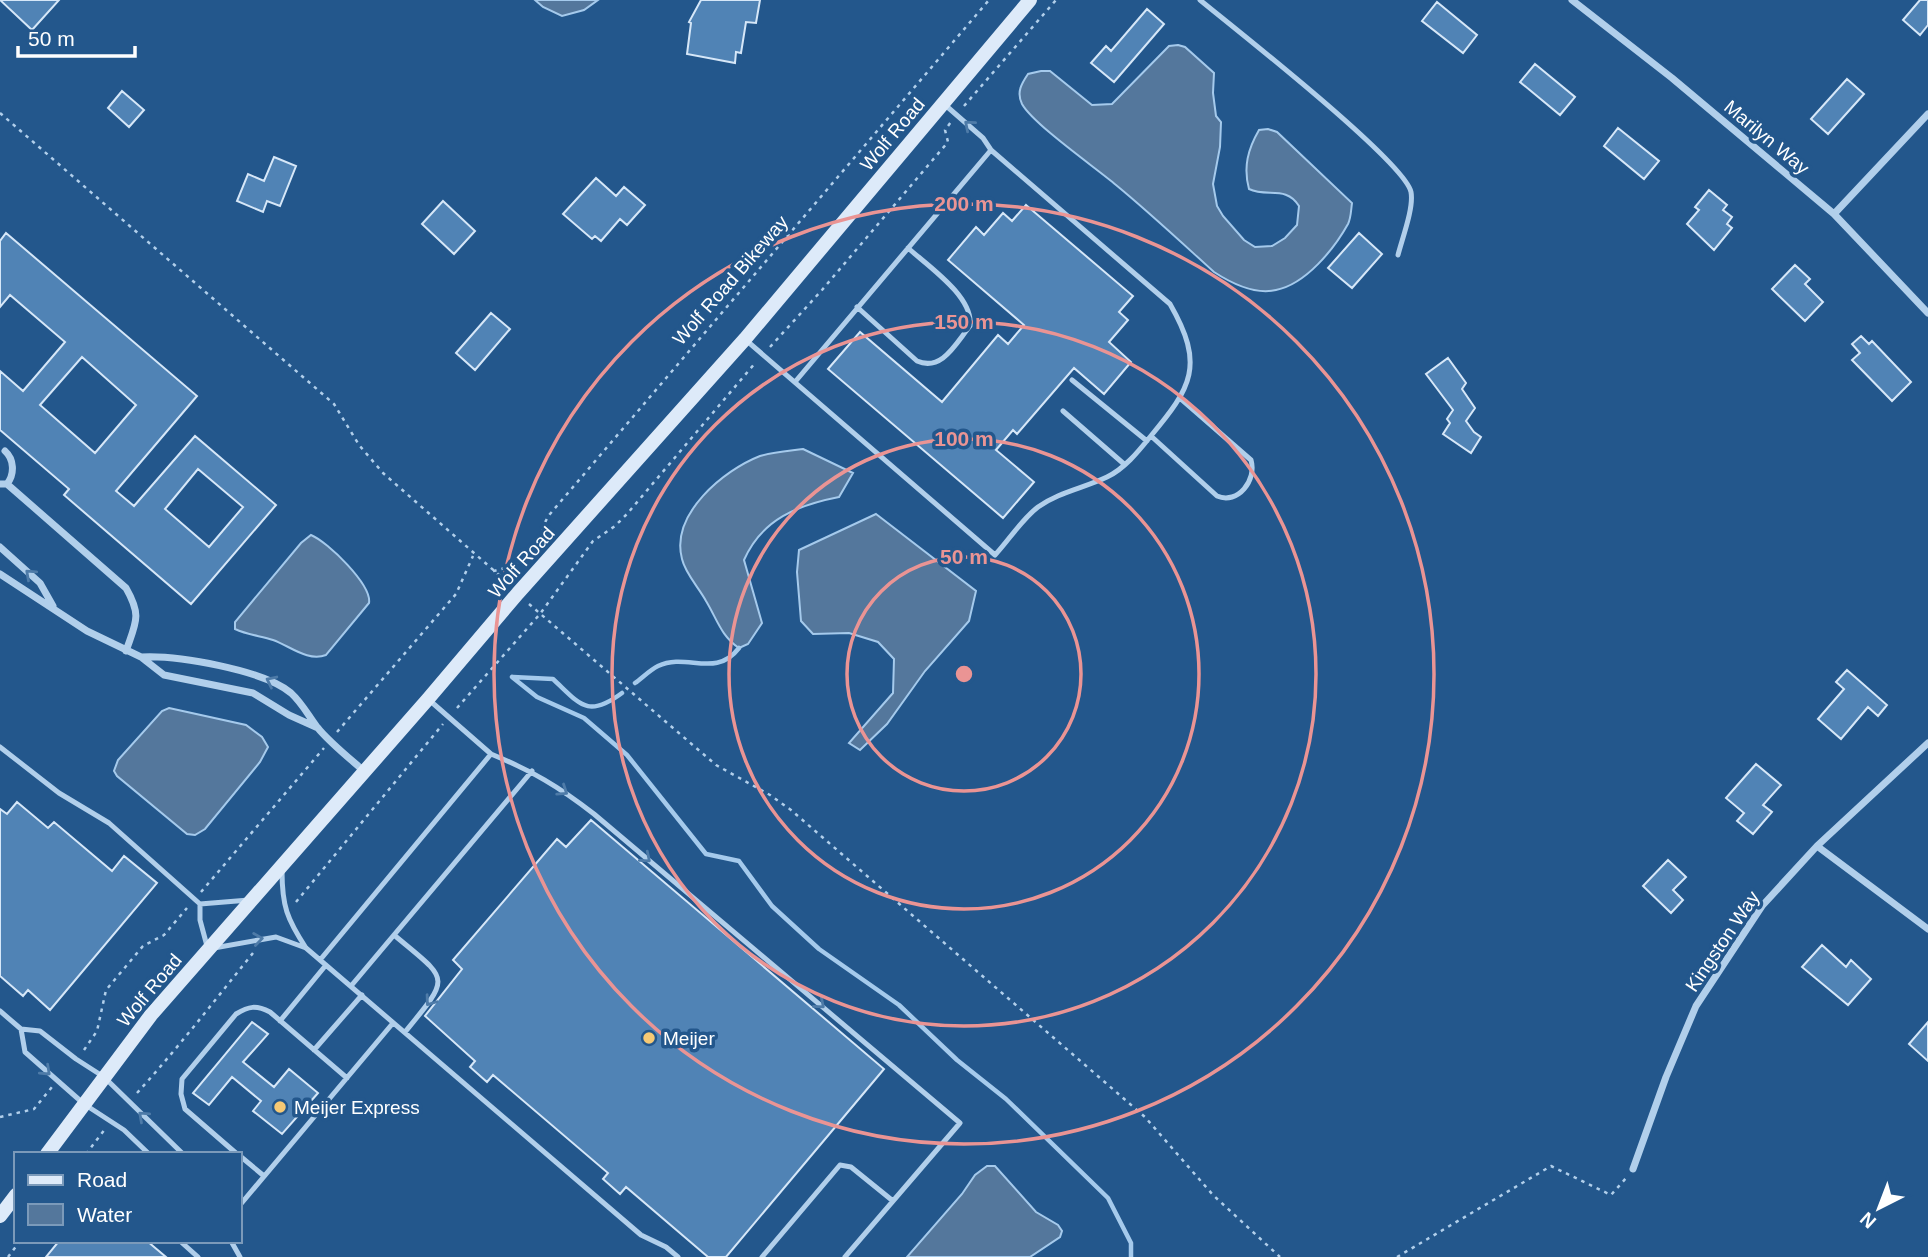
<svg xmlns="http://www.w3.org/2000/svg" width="1928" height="1257" font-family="Helvetica,sans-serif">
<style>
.water{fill:#54779c;stroke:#a5caec;stroke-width:2}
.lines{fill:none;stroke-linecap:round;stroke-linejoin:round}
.stream{stroke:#a5caec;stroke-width:4.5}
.building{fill:#5083b5;stroke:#d6e7f8;stroke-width:2;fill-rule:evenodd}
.path{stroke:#b1cfeb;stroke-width:2.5;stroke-dasharray:3.5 5;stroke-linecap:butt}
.service{stroke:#b1cfeb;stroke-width:5}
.minor{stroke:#b1cfeb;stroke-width:7}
.secondary{stroke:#ddeaf9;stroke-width:14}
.oneway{stroke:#4e7ba8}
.ring{fill:none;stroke:#ea9494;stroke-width:3.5}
.poi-dot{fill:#f6c974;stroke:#23578c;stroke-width:2.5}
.labels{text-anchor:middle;stroke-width:7;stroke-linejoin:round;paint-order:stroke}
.street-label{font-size:19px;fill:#fff;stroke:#23578c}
.poi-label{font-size:19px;fill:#fff;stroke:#23578c;text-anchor:start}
.centre{fill:#ea9494;stroke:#23578c;stroke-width:3.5}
.ring-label{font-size:21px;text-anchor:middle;font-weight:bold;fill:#ea9494;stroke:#23578c;stroke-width:7;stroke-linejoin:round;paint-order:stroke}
</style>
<rect width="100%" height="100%" fill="#23578c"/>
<!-- water -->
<path class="water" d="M535,0H598L584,10L562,16L543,7Z
M1178,45L1185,47L1214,73L1213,93L1216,116L1221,122L1220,147L1213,184L1217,206L1223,216L1244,240L1255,247L1272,246L1285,238L1297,225L1299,206C1286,185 1267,198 1249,189C1243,167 1248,149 1259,130L1268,129L1277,132L1352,203C1351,210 1351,218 1348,224C1334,249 1306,284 1276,290C1255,295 1231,283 1214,272C1182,243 1150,213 1116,185C1096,168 1033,124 1022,104C1016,92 1022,83 1028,74L1041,71H1050L1092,105L1112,104L1169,46Z
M803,449L853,473L839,497C798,505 762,519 744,560L762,623L748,644L739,648C721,636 717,619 706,601C699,588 685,573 682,559C670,514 724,470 760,456C774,452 788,451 803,449Z
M876,514L976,591L969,621L925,671L887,724L860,750L849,743L893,693L894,659L878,642L849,633L813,634L801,621L797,572L799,550Z
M311,535C328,542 372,585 369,603L326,655C308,662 290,646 273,640C261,636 248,635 235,629V622L301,543Z
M169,708L246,725L262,737L268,747L260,762L205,829L195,835L187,834L117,776L114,771L118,760L162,711Z
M987,1166H995L1036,1212L1058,1225L1062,1231L1060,1237L1030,1257H907L962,1194L975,1175Z"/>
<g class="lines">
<!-- stream -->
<path class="stream" d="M512,677L537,697L584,718L627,755L706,854L739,861L772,906L819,949L899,1005L957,1060L1006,1099L1108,1198L1131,1243V1257
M513,677L553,679C580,704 587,719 622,693
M635,683C642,678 650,670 658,666C687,652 715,679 739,648"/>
</g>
<!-- building -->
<path class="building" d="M0,0H59L32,30Z
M701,0H760L756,23L746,22L741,53L736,52L735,63L687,54L691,23L689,22Z
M1920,0H1928V25L1920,35L1903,20Z
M1437,2L1477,35L1463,53L1422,21Z
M1147,9L1164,24L1114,82L1091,63L1106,46L1111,51Z
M1535,64L1575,97L1560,115L1520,82Z
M1847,79L1864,94L1828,134L1811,119Z
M122,91L144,110L129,127L108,108Z
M1618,128L1659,161L1644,179L1604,146Z
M274,157L296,166L280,206L267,201L263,212L237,201L248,174L264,181Z
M596,178L616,196L624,187L645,205L627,225L620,219L601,241L595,236L592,239L563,214Z
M1709,190L1727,205L1723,210L1732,217L1727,224L1732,228L1714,250L1687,224L1699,210L1695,207Z
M443,201L475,231L454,254L422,224Z
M1026,205L1133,296L1119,312L1128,320L1109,342L1131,362L1104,394L1074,368L1017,434L1013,430L996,450L1034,482L1003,518L828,369L860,332L942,402L998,335L1008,344L1024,325L948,260L976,227L984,235L1003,213L1012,221Z
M6,233L197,396L116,491L134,506L195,436L276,505L191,604L64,495L69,489L0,430V371L23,391L65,342L10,295L0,307V241ZM82,357L136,405L95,453L40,405ZM198,469L243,507L209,547L165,509Z
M1359,233L1382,254L1352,288L1328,268Z
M1795,265L1810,279L1805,284L1823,302L1805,321L1772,289Z
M491,313L510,329L475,370L456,353Z
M1861,336L1869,344L1872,341L1911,382L1892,401L1852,360L1860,353L1852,344Z
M1448,358L1466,383L1462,389L1475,408L1466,421L1474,432L1481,437L1471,453L1443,434L1450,423L1447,419L1453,410L1426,374Z
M1847,670L1887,705L1878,716L1868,707L1841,739L1818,719L1844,689L1836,682Z
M1756,764L1781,785L1763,805L1772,812L1753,834L1737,821L1744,813L1726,798Z
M17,802L48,828L54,822L112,871L124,856L157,883L50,1010L28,990L23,996L0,976V809L7,814Z
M591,820L884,1069L726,1257H708L626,1187L620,1194L603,1179L608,1173L493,1075L487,1082L470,1067L475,1061L425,1016L462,969L453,960L557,839L566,847Z
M1668,860L1686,877L1673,890L1683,900L1671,913L1643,886Z
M1822,945L1846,967L1851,960L1871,979L1848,1005L1802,967Z
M252,1022L268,1034L243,1062L274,1087L289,1069L318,1093L282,1134L253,1111L261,1101L232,1077L209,1105L193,1093Z
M1928,1022V1061L1909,1044Z
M59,1241H147L166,1257H46Z"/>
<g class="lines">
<!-- path -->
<path class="path" d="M964,106L1056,0
M0,113L334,404L359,445L383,473L507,582
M770,347L822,290L948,142L945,130L951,122
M493,571C513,567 528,560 538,541C543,532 543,523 550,514L989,0
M529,604L716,765L770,795L791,810L1145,1117L1213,1195L1280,1257
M457,708L540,614L593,541L615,526L627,514L756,362
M337,732L456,594L473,556
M201,892L324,748
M296,902L443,724
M84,1050L97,1031L106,990L143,946L164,935L187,908
M137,1093C178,1048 215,1000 253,953
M0,1117L34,1109L52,1087
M86,1154L105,1129
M8,1257L20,1241
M1397,1257L1551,1166L1611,1195L1627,1177"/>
<!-- service -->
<path class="service" d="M1200,0C1234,28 1404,161 1411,192C1414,208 1402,239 1398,255
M857,307L917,361C942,372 956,343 970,326C974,297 928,266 908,248
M747,341L995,555C1009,540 1022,519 1038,507C1059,492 1084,488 1107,477C1124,469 1138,452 1150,437C1192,387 1205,365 1170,304L991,150L983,138L944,104
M1072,380L1147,441
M795,382L991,150
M1063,411L1124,464
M1151,436L1217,496C1238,505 1257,480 1251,460L1181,399
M0,747L59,793L109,823L200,904V920L207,946
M491,754C532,771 558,786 594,814L960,1123L845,1257
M282,871C282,906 287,919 306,948L641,1235L666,1247L678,1257
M200,904L249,900
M394,935C449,981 452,975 405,1032
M214,948L276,937L306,948
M320,960L491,754L428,699
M351,986L532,771
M0,1011L21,1029L40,1031L76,1059L104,1077L183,1154
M280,1021L326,965
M21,1029L25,1052L84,1104L124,1130L149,1154
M314,1050L362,995
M237,1154L185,1109L181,1094L182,1079L236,1014C249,1006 256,1005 270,1012L347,1078
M240,1156L264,1176
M240,1205L393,1023
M180,1241L198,1257
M231,1241L240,1257
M762,1257L840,1165L851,1167L893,1201"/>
<!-- minor -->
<path class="minor" d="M1572,0L1672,78L1834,214L1928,313
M1834,214L1928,114
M5,451C14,459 15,474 7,484
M0,484H7L126,588C142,616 136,622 126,651
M0,547L40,583L53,606
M0,574L87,631L141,657L164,675L253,693L289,715L318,728
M141,657C177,655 264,670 291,693C302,703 308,715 317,727C330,743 348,757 364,771
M1817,846L1928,929
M1633,1169L1666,1077L1696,1006L1762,906L1817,846L1928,743"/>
<!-- secondary -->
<path class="secondary" d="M47,1154L151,1015L428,699L518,593L745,339L1030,0
M0,1216L16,1195"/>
</g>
<!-- one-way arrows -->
<defs><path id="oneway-chevron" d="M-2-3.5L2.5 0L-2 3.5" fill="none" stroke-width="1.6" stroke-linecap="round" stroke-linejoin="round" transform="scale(1.75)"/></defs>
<g class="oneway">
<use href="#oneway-chevron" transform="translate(969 125) rotate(-139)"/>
<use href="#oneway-chevron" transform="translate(30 574) rotate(-138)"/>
<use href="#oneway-chevron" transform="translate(271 681) rotate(-154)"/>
<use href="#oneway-chevron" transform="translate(563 791) rotate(34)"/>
<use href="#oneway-chevron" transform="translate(646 858) rotate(40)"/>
<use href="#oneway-chevron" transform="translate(258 939) rotate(-8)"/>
<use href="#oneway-chevron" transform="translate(430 1001) rotate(126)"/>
<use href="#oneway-chevron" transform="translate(820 1004) rotate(40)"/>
<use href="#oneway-chevron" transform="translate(46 1071) rotate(43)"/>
<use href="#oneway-chevron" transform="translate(143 1116) rotate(-138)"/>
</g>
<!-- distance rings -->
<g class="ring">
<circle cx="964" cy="674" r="117"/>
<circle cx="964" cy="674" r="235"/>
<circle cx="964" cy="674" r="352"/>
<circle cx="964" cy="674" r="470"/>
</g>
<!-- markers -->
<g class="poi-dot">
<circle cx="649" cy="1038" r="7"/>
<circle cx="280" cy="1107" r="7"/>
</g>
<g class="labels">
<!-- street labels -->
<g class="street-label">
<text transform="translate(892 134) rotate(-50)" y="7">Wolf Road</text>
<text transform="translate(1767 137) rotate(40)" y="7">Marilyn Way</text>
<text transform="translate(730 280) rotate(-49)" y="7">Wolf Road Bikeway</text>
<text transform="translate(521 562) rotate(-48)" y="7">Wolf Road</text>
<text transform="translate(1722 941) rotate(-56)" y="7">Kingston Way</text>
<text transform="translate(149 990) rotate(-50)" y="7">Wolf Road</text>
</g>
<!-- poi labels -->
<g class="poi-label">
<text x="663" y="1045">Meijer</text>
<text x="294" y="1114">Meijer Express</text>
</g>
</g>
<circle cx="964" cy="674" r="10" class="centre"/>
<g class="ring-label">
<text x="964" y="211">200 m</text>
<text x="964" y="329">150 m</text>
<text x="964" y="446">100 m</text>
<text x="964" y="564">50 m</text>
</g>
<!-- legend -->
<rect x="14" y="1152" width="228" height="91" fill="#23578c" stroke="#7b9aba" stroke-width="2"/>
<rect x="28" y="1175" width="35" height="10" fill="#ddeaf9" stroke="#7b9aba" stroke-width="2"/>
<text x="77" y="1187" font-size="21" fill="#ffffff">Road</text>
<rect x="28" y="1204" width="35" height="21" fill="#54779c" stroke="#7b9aba" stroke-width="2"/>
<text x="77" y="1222" font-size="21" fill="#ffffff">Water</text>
<!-- north arrow -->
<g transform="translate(1879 1208) rotate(222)" stroke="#23578c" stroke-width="5" paint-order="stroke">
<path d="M0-5L12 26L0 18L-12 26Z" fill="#ffffff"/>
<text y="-10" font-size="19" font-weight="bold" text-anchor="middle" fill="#ffffff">N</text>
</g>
<!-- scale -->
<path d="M18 46v10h117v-10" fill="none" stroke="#ffffff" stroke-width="3.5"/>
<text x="28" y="46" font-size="21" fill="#ffffff" stroke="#23578c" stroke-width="5" paint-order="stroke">50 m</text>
</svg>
